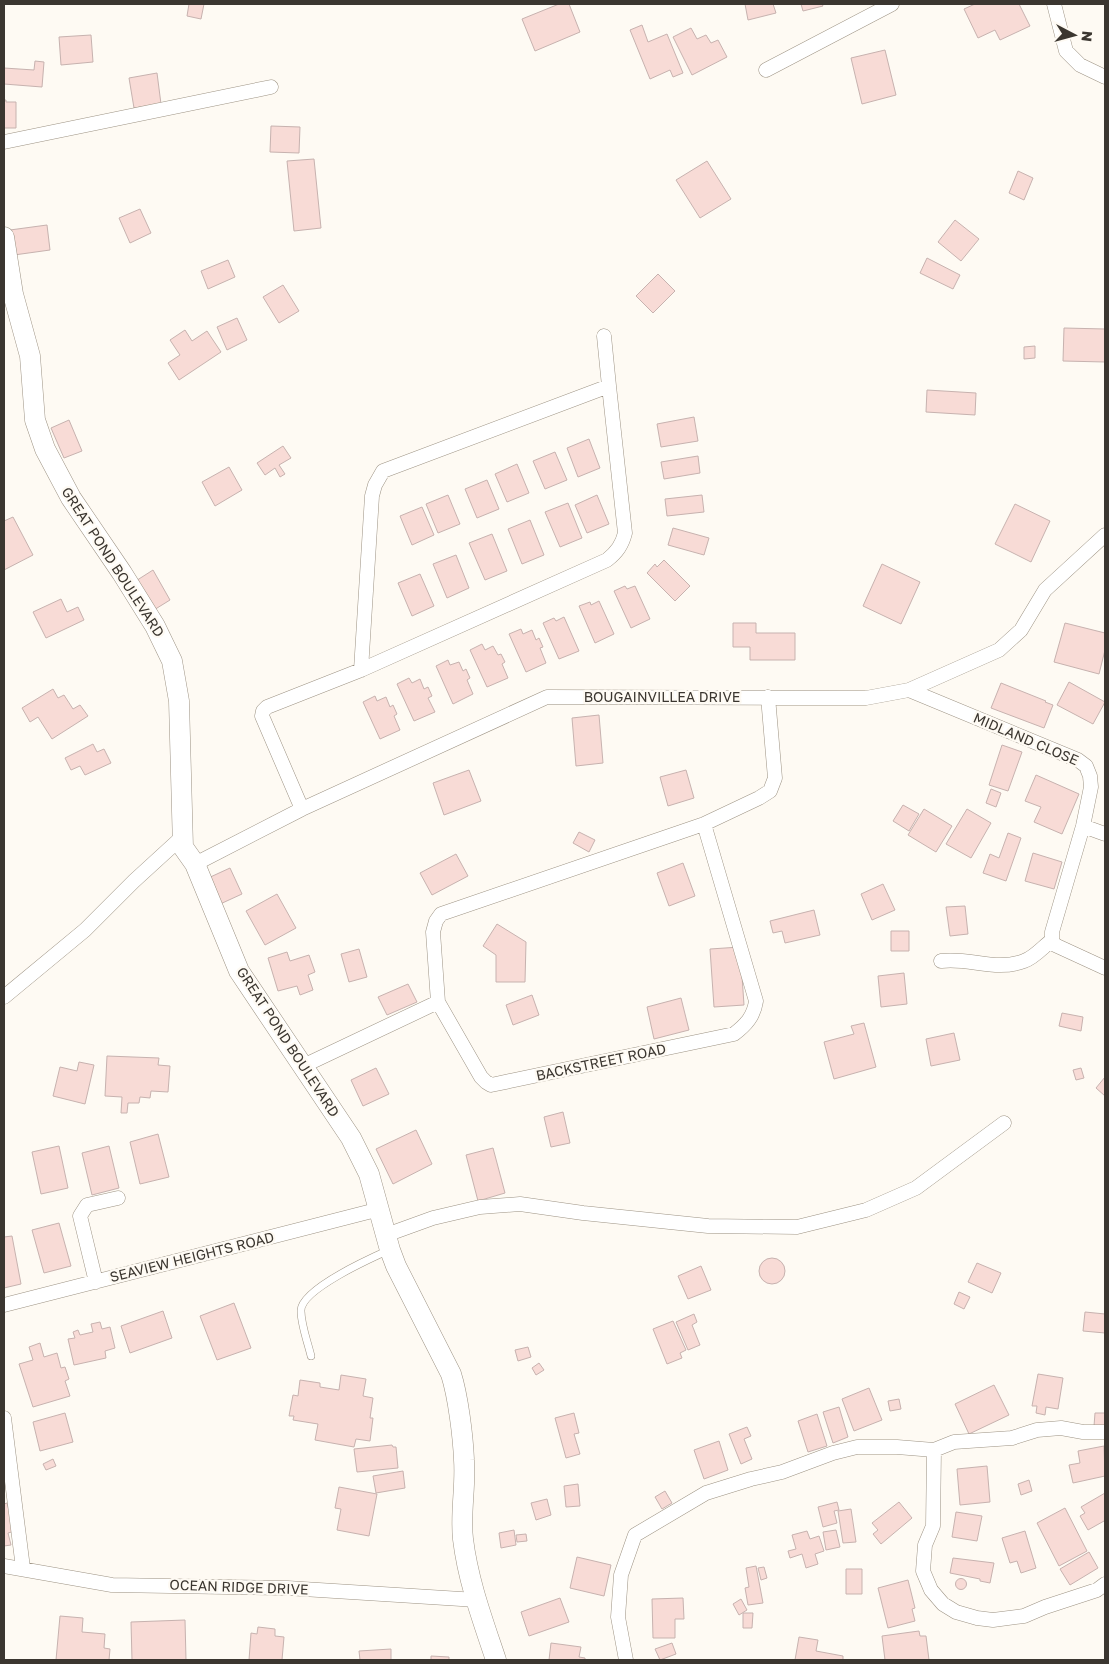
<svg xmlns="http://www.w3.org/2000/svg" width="1109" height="1664" font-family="'Golos Text',sans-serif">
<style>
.building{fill:#f8dbd6;stroke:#c7b2af}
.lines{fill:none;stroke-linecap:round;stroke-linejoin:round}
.lane-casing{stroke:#9d9384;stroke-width:8}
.street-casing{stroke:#9d9384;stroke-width:15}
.secondary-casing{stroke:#9d9384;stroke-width:21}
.lane{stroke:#fff;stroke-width:7}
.street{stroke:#fff;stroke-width:14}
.secondary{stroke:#fff;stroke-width:20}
.labels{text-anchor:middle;stroke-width:4.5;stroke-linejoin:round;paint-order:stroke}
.street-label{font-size:14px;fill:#3b3630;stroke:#fefaf3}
</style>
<rect width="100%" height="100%" fill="#fefaf3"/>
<!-- building -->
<path class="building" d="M189,4H204L201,19L187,16Z
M559,4H569L580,32L535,51L522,19Z
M745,4H773L776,13L748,20Z
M801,4H822L823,6L803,11Z
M975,4H1019L1030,26L1000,40L995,30L978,38L964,9Z
M642,25L648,42L667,34L683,73L673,77L670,70L650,79L630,30Z
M691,28L697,39L706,35L711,43L718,40L727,57L692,75L673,37Z
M91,35L93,62L61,65L59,37Z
M885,50L896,95L862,104L851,58Z
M35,61L44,62L42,87L4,84V68L34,70Z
M157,73L161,104L134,108L129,78Z
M4,100H6V102H16V128H4Z
M271,126L300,127L299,153L270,152Z
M314,159L321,228L294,231L287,161Z
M707,161L731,199L700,218L676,180Z
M1018,171L1033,178L1024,200L1009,193Z
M140,209L151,233L130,243L119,218Z
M955,220L979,239L961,261L938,242Z
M47,225L50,250L14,255L10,230Z
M927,258L960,275L953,289L920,273Z
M228,260L235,277L208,289L201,271Z
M658,274L675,291L653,313L636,296Z
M283,285L299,311L279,323L263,297Z
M237,318L247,340L227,350L217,327Z
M1064,328L1105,329V362L1063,361Z
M185,330L192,341L207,331L221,352L179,380L168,363L180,355L170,340Z
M1035,346V358L1024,359V347Z
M927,390L976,393L975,415L926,412Z
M694,417L698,441L661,447L657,424Z
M69,420L82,451L64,458L51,428Z
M589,439L600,468L578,477L567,448Z
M283,446L291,458L279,465L285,474L280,477L275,468L265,475L257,463Z
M555,452L567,480L545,489L533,461Z
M698,456L700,473L664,479L661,462Z
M517,464L529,493L507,502L495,474Z
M229,467L242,490L215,506L202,482Z
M487,480L499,509L477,518L465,489Z
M448,495L460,524L438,533L426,504Z
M597,495L609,524L587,533L575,505Z
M702,495L704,512L667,516L665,499Z
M568,503L582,538L560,547L545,512Z
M1015,504L1050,521L1031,562L995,544Z
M422,507L434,535L412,545L400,516Z
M13,517L33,555L4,570V521Z
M530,520L544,555L522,564L508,529Z
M673,528L709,538L704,555L668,545Z
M492,534L507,571L485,580L469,543Z
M456,555L469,588L447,598L433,564Z
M664,560L690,586L675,601L647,573L655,564L657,567Z
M882,564L920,582L901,624L863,606Z
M153,570L170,600L149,613L131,584Z
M420,574L434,606L412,616L398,583Z
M625,586L627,589L635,586L650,619L631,628L614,591Z
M61,599L67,612L78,607L84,620L46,638L33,612Z
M599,601L614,634L595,643L579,606L590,602L591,605Z
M564,617L579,651L559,659L543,623L554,618L556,621Z
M733,623H756V633H795V660H750V647H733Z
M1065,623L1105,633V650L1099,674L1054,662Z
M521,629L523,634L532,630L536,640L539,638L543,647L540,648L546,663L526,672L509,634Z
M482,644L485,650L493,646L498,655L501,654L505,662L502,664L508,678L487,687L470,650Z
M448,660L450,665L459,662L463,671L466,669L470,678L467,680L473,694L453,704L436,666Z
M409,678L412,683L420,679L424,689L428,687L432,696L428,698L435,712L414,721L397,684Z
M1069,682L1105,702L1093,724L1057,705Z
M1001,683L1046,701L1045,702L1053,705L1044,728L991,708Z
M53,689L58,698L64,695L73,709L80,705L88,716L52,739L38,717L30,722L22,708Z
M375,696L377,701L386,697L390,707L393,705L397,714L394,716L400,730L380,739L363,702Z
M599,715L603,763L576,766L572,718Z
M93,744L97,752L104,749L111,763L85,775L80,766L71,770L65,758Z
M1002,745L1022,752L1008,791L989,785Z
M469,770L481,801L444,815L433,783Z
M686,770L694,798L668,806L660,777Z
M1036,775L1079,794L1062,834L1034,822L1041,807L1025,801Z
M991,789L1001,793L996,807L986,803Z
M903,805L919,814L909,831L893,821Z
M924,809L952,826L936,852L908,835Z
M967,809L991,823L971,858L946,844Z
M579,832L595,840L589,852L573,843Z
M1008,833L1021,838L1006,881L983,873L990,854L999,858Z
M1033,853L1062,862L1054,889L1025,881Z
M456,854L468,876L432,895L420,873Z
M683,863L695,896L669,906L657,873Z
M230,868L242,894L218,905L206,879Z
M883,884L895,910L872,920L861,894Z
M277,894L296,928L265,945L246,911Z
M965,906L968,934L950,936L946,907Z
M814,910L820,935L785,943L782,931L773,933L770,921Z
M497,924L526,942L525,982H496V955L483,946Z
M891,931H909V951H891Z
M740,947L744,1005L714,1007L710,949Z
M359,949L367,977L349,982L341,954Z
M287,952L290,961L309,955L315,972L308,975L313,990L300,995L297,986L278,991L268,958Z
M904,973L907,1004L881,1007L878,976Z
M408,984L417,1002L387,1015L378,997Z
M532,995L539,1015L513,1025L506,1005Z
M681,998L689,1030L654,1039L647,1007Z
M1062,1013L1083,1017L1081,1031L1059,1026Z
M864,1023L876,1067L834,1079L824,1042L854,1034L851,1026Z
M954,1033L960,1060L931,1066L926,1039Z
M107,1056L159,1058L158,1065L170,1066L168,1092L151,1091L150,1098L140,1097L139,1103H128L127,1113H121L122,1097L105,1096Z
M79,1062L94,1065L85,1104L53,1096L60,1067L77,1071Z
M376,1068L389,1094L363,1106L351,1080Z
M1081,1068L1084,1078L1076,1080L1073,1070Z
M1105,1077V1096L1096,1088Z
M563,1112L570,1143L551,1147L544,1117Z
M416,1130L432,1164L393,1184L376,1149Z
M158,1134L169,1177L140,1184L130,1142Z
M59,1146L68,1188L41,1194L32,1152Z
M109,1146L119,1188L92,1195L82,1153Z
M493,1148L505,1193L478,1201L466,1155Z
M59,1223L71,1266L44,1273L32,1230Z
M12,1236L21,1284L4,1288V1237Z
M759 1271a13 13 0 1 1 26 0a13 13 0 1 1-26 0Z
M977,1263L1001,1273L992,1293L968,1282Z
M701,1266L711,1290L688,1299L678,1276Z
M959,1292L970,1297L964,1309L954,1304Z
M234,1303L251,1348L217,1360L200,1316Z
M163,1311L172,1338L130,1353L121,1326Z
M1085,1312L1105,1314V1333L1083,1331Z
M694,1314L697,1322L692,1325L700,1345L688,1350L676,1322Z
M673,1321L686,1350L680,1353L682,1358L667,1364L653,1329Z
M100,1322L102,1329L110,1327L115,1348L105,1351L106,1358L74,1365L68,1339L75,1338L73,1332L78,1330L80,1335L93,1332L91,1324Z
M40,1343L44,1357L57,1353L61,1368L65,1367L69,1379L65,1381L70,1396L33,1407L19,1364L33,1360L29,1347Z
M528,1347L531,1357L518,1361L515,1350Z
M539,1363L544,1370L536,1375L532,1368Z
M1038,1374L1063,1378L1058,1409L1046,1407L1045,1415L1036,1413L1037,1406H1032Z
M341,1375L366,1379L363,1396L373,1398L370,1418H373L370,1441L356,1439L354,1447L315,1440L318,1424L293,1420L294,1416H289L293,1395L298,1396L300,1380L320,1383V1387L339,1390Z
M994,1385L1009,1415L969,1434L955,1404Z
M869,1388L882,1420L854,1431L842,1399Z
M899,1399L901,1409L890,1411L888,1401Z
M839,1407L848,1437L833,1443L823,1412Z
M65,1413L73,1442L40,1451L33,1422Z
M574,1413L579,1433L574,1434L580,1454L566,1458L555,1418Z
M1095,1413H1105V1427L1094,1426Z
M817,1414L827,1446L808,1452L798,1421Z
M747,1427L751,1436L744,1439L752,1459L741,1464L729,1434Z
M719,1441L728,1470L704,1479L694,1450Z
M392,1445L393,1447H396L398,1468L357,1472L354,1449Z
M1104,1446L1105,1476L1073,1483L1069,1465L1080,1463L1078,1451Z
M53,1459L56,1466L46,1470L43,1464Z
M987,1466L990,1502L960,1505L957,1469Z
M403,1471L405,1488L376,1493L373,1476Z
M1029,1480L1032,1491L1021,1495L1018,1484Z
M578,1484L580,1506L566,1507L564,1486Z
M339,1487L377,1494L369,1536L337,1530L341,1509L335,1508Z
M665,1491L672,1503L662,1509L655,1497Z
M1105,1493V1523L1104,1521L1088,1530L1080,1516L1085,1513L1081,1507Z
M547,1499L551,1515L536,1520L531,1503Z
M837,1502L839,1510L834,1511L837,1523L823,1527L818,1507Z
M899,1502L912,1518L881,1544L873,1534L878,1530L872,1523Z
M7,1503L15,1531L8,1533L11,1545L4,1546V1504Z
M1065,1508L1087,1551L1059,1566L1037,1523Z
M851,1509L856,1542L843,1543L838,1511Z
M956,1512L982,1516L977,1541L952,1537Z
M514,1530L516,1545L501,1548L499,1533Z
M836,1530L840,1547L826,1550L823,1532Z
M807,1531L810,1539L819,1536L824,1551L815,1554L818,1564L806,1568L802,1554L790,1558L788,1551L796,1549L792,1535Z
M1025,1531L1036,1568L1021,1573L1017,1561L1010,1563L1002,1538Z
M526,1534L527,1541L517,1542L516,1535Z
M1089,1552L1098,1568L1070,1585L1060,1569Z
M577,1557L611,1565L604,1596L570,1588Z
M953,1558L994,1563L990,1583L980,1581V1579L950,1573Z
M756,1566L763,1603L748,1605L745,1588L749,1587L746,1568Z
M764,1567L767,1578L761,1580L758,1568Z
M846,1569H862V1594H846Z
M955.5 1584a5.5 5.5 0 1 1 11 0a5.5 5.5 0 1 1-11 0Z
M908,1580L915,1608L912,1609L915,1621L888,1628L878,1588Z
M560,1598L569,1622L529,1636L521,1612Z
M683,1598L684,1619H675V1638H653L652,1599Z
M741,1599L747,1610L739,1615L733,1604Z
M743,1613H753L752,1628H743Z
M60,1616L83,1618L82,1632L105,1634L104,1648L110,1649L109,1660H56Z
M185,1620L186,1660H132L131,1622Z
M258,1627L275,1629V1636L284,1637L282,1660H249L251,1633L257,1634Z
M919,1631L920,1636H926L929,1660H885L882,1636Z
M799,1637L818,1640L816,1651L843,1656V1660H795Z
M551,1643L581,1647L579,1657L585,1658V1660H549Z
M672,1643L676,1654L660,1660L655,1649Z
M391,1649V1660H360L359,1651Z
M431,1656L449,1657V1660H431Z"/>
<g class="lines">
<defs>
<path id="lane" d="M311,1356C308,1343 301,1325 301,1311C300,1290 371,1258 389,1250"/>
<path id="street" d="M1054,4L1066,51L1080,65L1105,77
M766,70L892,4
M4,142L271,87
M604,336L609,386
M909,690L1078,760L1086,766L1090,776L1091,787L1083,826L1052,932V940
M302,809L262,716L263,711L267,707L361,670L607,560C617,552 622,545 625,533L609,386L383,471L375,485L372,496L361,670
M1083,826L1105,834
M195,864L302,809L547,697L866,698L909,690L999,650L1021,630L1045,590L1105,535
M1052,940L1055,945L1105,968
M941,961C970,957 995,972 1024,961C1034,958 1044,946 1052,940
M4,997L85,930L134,881L181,838
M438,1002L433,932L436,921L441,914L704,824L759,798L770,791L775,778L768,697
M303,1066L438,1002L481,1077L486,1082L491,1085L734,1034C746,1025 754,1016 756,1001L704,824
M386,1235L433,1218L480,1207L520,1204L583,1213L708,1226L797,1227L866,1210L916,1188L1004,1123
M96,1282L80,1216L87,1205L118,1198
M4,1305L380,1209
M4,1418L23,1568
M934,1450L933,1526L925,1545L923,1571L931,1590L943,1604L956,1612L977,1618L993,1620L1024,1616L1045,1607L1097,1590L1105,1584
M4,1566L112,1585L287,1588L477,1600
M626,1660L618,1617L621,1575L635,1535L706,1493L751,1479L782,1472L833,1453L857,1447H897L934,1450L954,1442L1012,1438L1037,1430L1061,1428L1083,1432H1105"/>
<path id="secondary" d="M4,237L13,294L30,356L35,420L45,449L71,498L122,573L155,626L172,661L179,701L183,847L195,864L239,971L351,1138L369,1174L390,1250L396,1266L451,1374C458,1396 463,1436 464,1460C466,1486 460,1513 463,1539C468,1581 483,1621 496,1660"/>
</defs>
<!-- lane casing -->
<use href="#lane" class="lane-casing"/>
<!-- street casing -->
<use href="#street" class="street-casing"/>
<!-- secondary casing -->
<use href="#secondary" class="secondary-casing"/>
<!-- lane -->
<use href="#lane" class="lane"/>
<!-- street -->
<use href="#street" class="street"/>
<!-- secondary -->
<use href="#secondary" class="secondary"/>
</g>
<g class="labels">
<!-- street labels -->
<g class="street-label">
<text transform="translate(113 562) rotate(57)" y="5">GREAT POND BOULEVARD</text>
<text x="662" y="702">BOUGAINVILLEA DRIVE</text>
<text transform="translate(1026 739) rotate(23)" y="5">MIDLAND CLOSE</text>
<text transform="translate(288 1042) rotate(57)" y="5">GREAT POND BOULEVARD</text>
<text transform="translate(601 1062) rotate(-12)" y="5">BACKSTREET ROAD</text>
<text transform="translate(192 1257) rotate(-14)" y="5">SEAVIEW HEIGHTS ROAD</text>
<text transform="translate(239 1587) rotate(2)" y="5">OCEAN RIDGE DRIVE</text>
</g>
</g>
<!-- border -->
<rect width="1109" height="1664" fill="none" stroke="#3b3630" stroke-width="10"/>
<!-- north arrow -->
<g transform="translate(1074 35) rotate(96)" stroke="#fefaf3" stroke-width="4" paint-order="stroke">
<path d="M0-4L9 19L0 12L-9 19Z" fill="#3b3630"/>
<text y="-8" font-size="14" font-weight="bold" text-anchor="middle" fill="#3b3630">N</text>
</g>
</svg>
